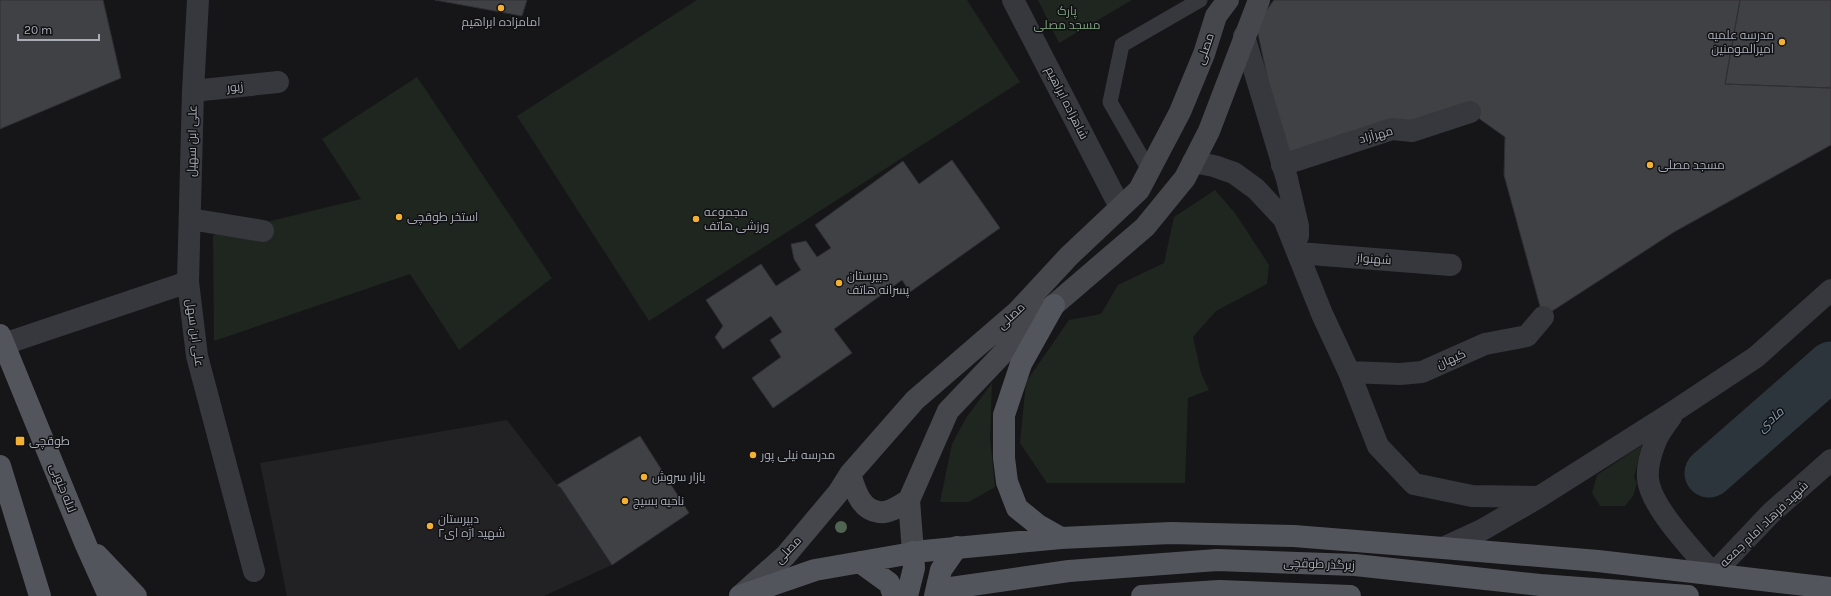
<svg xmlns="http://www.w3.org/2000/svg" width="1831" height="596" font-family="Karla,Cairo,sans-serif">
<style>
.built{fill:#222225}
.green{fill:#1e261f}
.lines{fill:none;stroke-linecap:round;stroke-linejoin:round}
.river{stroke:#2c353c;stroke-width:49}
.building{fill:#404145;stroke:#303034}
.primary-tunnel{stroke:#333438;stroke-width:22;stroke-dasharray:22 11;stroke-linecap:butt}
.service{stroke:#37383d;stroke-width:15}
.minor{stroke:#37383d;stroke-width:22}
.tertiary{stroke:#37383d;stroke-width:22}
.secondary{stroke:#45474d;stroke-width:22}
.primary{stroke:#53555c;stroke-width:22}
.primary-bridge{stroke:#53555c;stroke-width:22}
.tree{fill:#506452}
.poi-dot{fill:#f2b134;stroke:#111113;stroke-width:1.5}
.labels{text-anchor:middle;stroke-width:3;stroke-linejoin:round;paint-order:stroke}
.park-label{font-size:12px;fill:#7fa381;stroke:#111113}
.poi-label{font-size:12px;fill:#a8adb8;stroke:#111113;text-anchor:start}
.street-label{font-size:12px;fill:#a8adb8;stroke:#111113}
.water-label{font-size:13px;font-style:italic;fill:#7f9bb3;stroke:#111113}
</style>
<rect width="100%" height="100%" fill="#161618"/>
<!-- built -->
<path class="built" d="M507,420L557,485L561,488L612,565L544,596H287L260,463Z"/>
<!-- green -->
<path class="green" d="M697,0H967L1020,82L649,321L517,116Z
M1038,0H1132L1059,43Z
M417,77L552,278L459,350L410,274L214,341L213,235L361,199L322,139Z
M1215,190L1235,213L1269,265L1267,284L1216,311L1193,337L1201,373L1209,390L1188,398L1185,483H1047L1020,443L1026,382L1069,320L1101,314L1118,285L1164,263L1174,217Z
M992,383L990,438L995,487L969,502H940L952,444L966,418Z
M1642,445L1634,477L1637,483L1633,496L1625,506H1600L1592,493L1597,475Z"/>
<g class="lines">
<!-- river -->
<path class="river" d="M1709,473L1831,366"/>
</g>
<!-- building -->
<path class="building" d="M0,0H103L121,78L0,129Z
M435,0H527L522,16Z
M1274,0H1740L1725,84L1831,88V145L1674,232L1543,317L1504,175L1505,137L1470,112L1284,154L1256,25Z
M1740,0H1831V88L1725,84Z
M952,160L1000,228L910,292L902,280L834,329L852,353L773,408L752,378L781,357L770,340L782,332L771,316L723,349L715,337L723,326L706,300L761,264L776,286L801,270L794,259L791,244L806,241L817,257L831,248L815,225L903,161L919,184Z
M640,436L689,513L612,565L561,488L557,485Z"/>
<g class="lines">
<!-- primary-tunnel -->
<path class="primary-tunnel" d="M896,596L951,588"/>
<!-- service -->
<path class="service" d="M1149,170L1110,102L1122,45L1200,0"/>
<!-- minor -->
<path class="minor" d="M198,0L193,91L188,282L197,356L254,571
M1244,36L1287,179L1298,226V236
M193,91L278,82
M1193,162L1214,166L1234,173L1256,189L1284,219L1322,314L1349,372L1378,446L1414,484L1472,496L1539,497
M1282,165L1392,129L1412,131L1470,112
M190,219L263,231
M1298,253L1451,265
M4,344L188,282
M1349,372L1400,374L1422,372L1485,344L1527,336L1543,317
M1671,417C1665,425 1658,434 1655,443C1651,453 1647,468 1648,479C1651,508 1694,551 1713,574L1771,513L1831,460
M1443,548L1482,530L1539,497L1673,412L1756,357L1831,290"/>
<!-- tertiary -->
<path class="tertiary" d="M1013,0L1120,207"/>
<!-- secondary -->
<path class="secondary" d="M850,474C855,489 860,510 879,512C889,514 901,505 909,500
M913,552L909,500L948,411L1025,330L1145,227L1185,178L1209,131L1259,0
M740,596L786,555L838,493L850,474L915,400L1018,311L1069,256L1139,190L1180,112L1204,54L1216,16L1228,0"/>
<!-- primary -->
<path class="primary" d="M1054,305L1021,364L1004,415V458L1007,482L1017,508L1038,525L1061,538
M0,335L86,545L109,596
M0,466L40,596
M97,555L136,596
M860,562L889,583L894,596
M951,588L1069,571L1217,560L1355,565L1540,585L1688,596
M740,596L815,570L924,551L1061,538L1171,533L1294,536L1443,548L1598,561L1831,588
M1142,596L1219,591L1350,596"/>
<!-- primary-bridge -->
<path class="primary-bridge" d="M907,596L914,568L913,552
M935,596L941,570L957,547"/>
</g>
<!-- trees -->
<circle class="tree" cx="841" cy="527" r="6"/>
<!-- markers -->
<g class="poi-dot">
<circle cx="501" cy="8" r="4"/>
<circle cx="1782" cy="42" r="4"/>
<circle cx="1650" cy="165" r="4"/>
<circle cx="399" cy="217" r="4"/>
<circle cx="696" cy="219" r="4"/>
<circle cx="839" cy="283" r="4"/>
<rect x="15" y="436" width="10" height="10" rx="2"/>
<circle cx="753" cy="455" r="4"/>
<circle cx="644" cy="477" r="4"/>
<circle cx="625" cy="501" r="4"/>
<circle cx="430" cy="526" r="4"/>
</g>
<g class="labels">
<!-- park labels -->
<g class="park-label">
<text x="1067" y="15">پارک<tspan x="1067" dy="14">مسجد مصلی</tspan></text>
</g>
<!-- poi labels -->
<g class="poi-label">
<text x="501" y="26" text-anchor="middle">امامزاده ابراهیم</text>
<text x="1774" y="39" text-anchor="end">مدرسه علمیه<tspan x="1774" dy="14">امیرالمومنین</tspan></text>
<text x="1658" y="169">مسجد مصلی</text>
<text x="704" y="216">مجموعه<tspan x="704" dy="14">ورزشی هاتف</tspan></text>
<text x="407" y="221">استخر طوقچی</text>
<text x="847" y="280">دبیرستان<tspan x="847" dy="14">پسرانه هاتف</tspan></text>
<text x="29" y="445">طوقچی</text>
<text x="761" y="459">مدرسه نیلی پور</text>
<text x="652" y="481">بازار سروش</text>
<text x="633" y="505">ناحیه بسیج</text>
<text x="438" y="523">دبیرستان<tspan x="438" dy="14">شهید اژه ای۲</tspan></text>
</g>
<!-- street labels -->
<g class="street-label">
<text transform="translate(1205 49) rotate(-71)" y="4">مصلی</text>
<text transform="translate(235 87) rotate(-6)" y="4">زیور</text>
<text transform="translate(1067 103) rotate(63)" y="4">شاهزاده ابراهیم</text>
<text transform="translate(1376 135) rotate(-15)" y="4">مهرآزاد</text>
<text transform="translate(192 141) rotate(-89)" y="4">علی ابن سهیل</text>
<text transform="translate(1374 259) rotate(4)" y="4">شهنواز</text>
<text transform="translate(1011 316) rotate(-43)" y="4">مصلی</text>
<text transform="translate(195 333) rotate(82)" y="4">علی ابن سهل</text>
<text transform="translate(1451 359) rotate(-24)" y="4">کیهان</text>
<text transform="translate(63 488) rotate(68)" y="4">لاله جنوبی</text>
<text transform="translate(1764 524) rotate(-44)" y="4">شهید فرهاد امام جمعه</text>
<text transform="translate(788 550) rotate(-47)" y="4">مصلی</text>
<text transform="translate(1319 564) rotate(2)" y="4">زیرگذر طوقچی</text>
</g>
<!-- water labels -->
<g class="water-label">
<text transform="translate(1770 419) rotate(-41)" y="5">مادی</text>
</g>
</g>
<!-- scale -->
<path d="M18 34v6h81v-6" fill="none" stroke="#a8adb8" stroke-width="2"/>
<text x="24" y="34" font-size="12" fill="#a8adb8" stroke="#111113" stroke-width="3" paint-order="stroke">20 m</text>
</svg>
